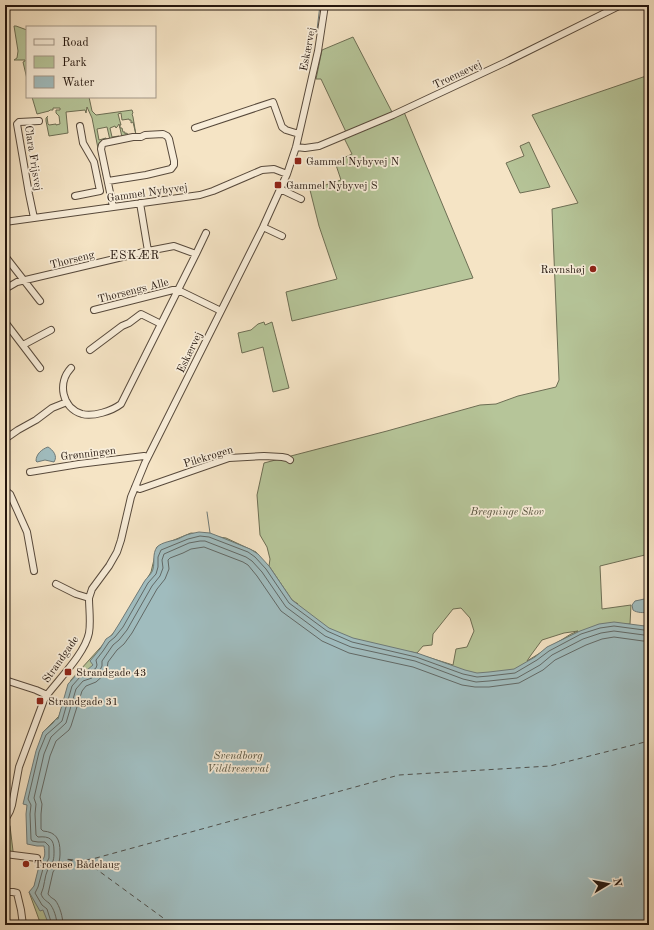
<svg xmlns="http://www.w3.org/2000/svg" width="654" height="930" font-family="'Old Standard TT',serif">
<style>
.green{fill:#b6c599;stroke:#6d6e54;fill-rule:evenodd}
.water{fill:#a0bcbe;stroke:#6e7a78}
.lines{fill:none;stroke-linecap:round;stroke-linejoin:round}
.shore{stroke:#626966;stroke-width:1}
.stream{stroke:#6e7a78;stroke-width:1}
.ferry{stroke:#4f504c;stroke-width:1;stroke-dasharray:5 4;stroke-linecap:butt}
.minor-casing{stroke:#584a3c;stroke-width:8}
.minor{stroke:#f8edd9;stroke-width:6}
.poi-dot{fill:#8f2418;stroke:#f8edd9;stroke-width:1.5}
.labels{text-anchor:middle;stroke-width:3.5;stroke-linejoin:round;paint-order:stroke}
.street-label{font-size:11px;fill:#24160e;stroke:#f8edd9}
.poi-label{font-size:11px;fill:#24160e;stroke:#f8edd9;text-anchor:start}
.park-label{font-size:11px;font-style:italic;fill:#57533f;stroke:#f8edd9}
.neighbourhood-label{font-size:12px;letter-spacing:1px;fill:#24160e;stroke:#f8edd9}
</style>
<rect width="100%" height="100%" fill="#f5e4c5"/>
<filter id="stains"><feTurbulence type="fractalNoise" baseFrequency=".005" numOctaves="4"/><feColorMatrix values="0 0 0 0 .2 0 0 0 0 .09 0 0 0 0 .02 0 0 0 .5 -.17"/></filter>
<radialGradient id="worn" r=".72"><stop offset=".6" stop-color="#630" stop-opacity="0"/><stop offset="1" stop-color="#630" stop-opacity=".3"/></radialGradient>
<!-- green -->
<path class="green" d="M14,26H16L27,30V79L23,62L25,61V60H14L17,58L18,51Z
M353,37L392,112L346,132L321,79H316L322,50Z
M649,75V554L600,566L602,609L631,605L630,624H624L649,925H41L29,892L34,887L37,877L70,875L76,781L24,804L43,732L59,716L71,680L118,628L151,572L157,547L191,533L226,538L256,552L291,601L298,604L292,600L269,566L270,559L267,547L260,535L257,495L264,463L387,431L480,405L496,404L518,396L556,387L559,380L552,209L578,203L532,115ZM461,608L470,618L474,631L467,647L456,649L453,665L411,652L417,653L423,646L432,645L433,634L453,609ZM578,631L571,634L527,661L531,655L542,640L564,633Z
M32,97H89L92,111L96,115L132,110L133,113L132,114L133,117L136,135L133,122L131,123V120H129V119L122,120L121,113L118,114L121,125H120V128H122L123,132H125V134L127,133L128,136L122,137L119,124L117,127L116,128L115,126L110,128L112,137L119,136V138L110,140L107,127L97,129L99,140L106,138L107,141H104L105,179H104L92,118L87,107L86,113L85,110L66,112L68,133L49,136L46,121V118L48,116L47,117L48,124L49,125L56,124V125L60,124L59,116L56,113V110H60V108H53V110H50L49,111L37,114Z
M404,112L473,278L292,321L286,292L337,279L319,226L310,190L341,180L335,162L352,154L344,138Z
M529,142L550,187L520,193L506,163L524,156L520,146Z
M264,322L265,325L272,322L289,388L273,392L263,347L242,353L238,333L251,330L258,324Z
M8,823L10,826L13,851L12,854L5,853V829Z"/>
<!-- water -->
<path class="water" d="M48,447C53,450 58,456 54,462L45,460L37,462L36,461C36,454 42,449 48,447Z
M199,532L210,533L223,538L250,549L258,554L269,566L292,600L329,628L353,638L417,653L465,670L477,673L489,672L514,669L535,657L547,647L580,631L599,624L614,622L645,626H649V925H49L43,910L40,911L29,892L34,886L40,862C46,858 45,853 44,846H37L27,844L26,814L27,805L23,804L36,751L43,732L53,723L56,719H58L68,684L78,673L87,670L93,665L90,661L100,649L106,639L112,635L119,624L144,582C147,577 152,574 153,569C155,562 152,554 157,547C162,542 172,541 178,539C180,538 182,537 184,536C188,534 194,533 199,532Z
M649,598V612C644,613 637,613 633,610L632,605L635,601Z"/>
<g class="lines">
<!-- shore -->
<path class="shore" d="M52,925L47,909L42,905L35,893L38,887L44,865L47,862L49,858V846L45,842H38L32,841L31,839L30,814L31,805L28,799L39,752L46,735L62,721L72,686L80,677L89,673L96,668L97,665L96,660L103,651L109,642L115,637L123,627L148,583L156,574L158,567V557L161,550L188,539L200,536L209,537L248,552L255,557L266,569L289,603L327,631L352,642L416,657L463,674L477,677L489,676L515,673L537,660L549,651L581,634L600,628L614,626L644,630H649
M57,925C57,919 54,908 49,903C45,900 43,899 41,894C45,886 44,877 48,869C49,866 52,864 53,861C54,858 54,855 54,851C54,839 50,836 38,837L36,835L35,814L36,804L34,798L44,754L51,737L66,723L76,689L83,681L92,678L100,670L102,666V661L113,645L119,640L127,630L152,586L160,576L163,568L162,560L164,554L189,543L200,541H205L246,557L252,561L262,572L286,607L325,636L351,647L415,661L463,679L476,682L489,681L517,678L540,665L552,655L583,639L601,633L614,631L644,635H649
M63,925C63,918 60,906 55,900C52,898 50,897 48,894C50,887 51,879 53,872C54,870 57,867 58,864C60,860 60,856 60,852C60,839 56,832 43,831L41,829V814L42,804L40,797L50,756L56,741L69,730L71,726L82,691L86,686L96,682L106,673L107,669L108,662L117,650L124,644L132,633L157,589L165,579L169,569L168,560L170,558L183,553L191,549L204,547L243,562L248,565L257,576L281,611L322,641L349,653L413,667L462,685L475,687H489L519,683L543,670L555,660L586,645L602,639L614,637L643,641H649"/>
<!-- stream -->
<path class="stream" d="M317,30L320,5
M207,512L210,533"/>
<!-- ferry -->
<path class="ferry" d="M167,925L166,920L92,866L66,859L81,861L96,858L399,775L550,766L649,741"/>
<defs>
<path id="minor" d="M195,128L273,102L282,127L286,130L299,134
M296,147L305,148L319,146L393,115L506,62L621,5
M108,181L146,175L171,169L174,165V161L169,139L167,136L163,134L145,135L141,137H133L104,143L102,145L101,149L113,207
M280,189L301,199
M75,196L100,191L94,162L83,143L80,126
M34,218L29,194L17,124L19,122L39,121
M5,222L200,195L213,191L262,170L274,169L287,174
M263,227L282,236
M148,251L174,246L196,254L206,233
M5,256L40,301
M5,289L17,282L148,251L140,203
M94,310L173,290H178L221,311
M5,322L40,368
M23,345L51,330
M90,350L122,326L129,323L141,314L161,324
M71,368C57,383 62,408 82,414C93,417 112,411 121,404L196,254
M5,439L18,430L36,420L52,408L67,402
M30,472L79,464L144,456L148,457
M135,487L140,489L143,488L229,458L264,456L282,457L287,458L290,460
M5,490L10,494L27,532L34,571
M56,584L76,594L89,598
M5,680L36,690L47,695
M5,820L10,811L12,805L19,767L44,700L47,695C60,678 85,653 89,633C91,622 89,609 89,598L92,589L109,566L117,552L121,540L131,497L145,463L263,227L287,174L296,147L302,121L318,51L325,5
M5,854L37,858
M5,892H13L17,893L21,910L23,925"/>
</defs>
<!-- minor casing -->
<use href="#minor" class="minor-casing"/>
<!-- minor -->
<use href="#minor" class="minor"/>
</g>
<!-- markers -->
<g class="poi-dot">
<rect x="294" y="157" width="8" height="8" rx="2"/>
<rect x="274" y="181" width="8" height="8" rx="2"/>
<circle cx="593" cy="269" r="4"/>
<rect x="64" y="668" width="8" height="8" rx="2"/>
<rect x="36" y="697" width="8" height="8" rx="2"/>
<circle cx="26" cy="864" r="4"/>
</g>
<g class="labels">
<!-- street labels -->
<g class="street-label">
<text transform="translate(307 49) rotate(-79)" y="4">Eskærvej</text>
<text transform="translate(457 74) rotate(-25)" y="4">Troensevej</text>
<text transform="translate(34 158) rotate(81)" y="4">Clara Frijsvej</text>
<text transform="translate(147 192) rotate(-8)" y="4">Gammel Nybyvej</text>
<text transform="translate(72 259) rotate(-14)" y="4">Thorseng</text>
<text transform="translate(133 290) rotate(-14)" y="4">Thorsengs Alle</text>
<text transform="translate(189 352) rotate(-64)" y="4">Eskærvej</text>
<text transform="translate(88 453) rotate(-7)" y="4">Grønningen</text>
<text transform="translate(208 456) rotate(-17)" y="4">Pilekrogen</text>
<text transform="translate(60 659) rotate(-55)" y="4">Strandgade</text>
</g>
<!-- poi labels -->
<g class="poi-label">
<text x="306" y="165">Gammel Nybyvej N</text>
<text x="286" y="189">Gammel Nybyvej S</text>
<text x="585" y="273" text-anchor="end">Ravnshøj</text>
<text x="76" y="676">Strandgade 43</text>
<text x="48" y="705">Strandgade 31</text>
<text x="34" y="868">Troense Bådelaug</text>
</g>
<!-- park labels -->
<g class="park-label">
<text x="507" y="515">Bregninge Skov</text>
<text x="238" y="759">Svendborg<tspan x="238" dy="13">Vildtreservat</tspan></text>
</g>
<!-- neighbourhood labels -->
<g class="neighbourhood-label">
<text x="135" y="259">ESKÆR</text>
</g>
</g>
<!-- margin -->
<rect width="654" height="930" fill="none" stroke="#f5e4c5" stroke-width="20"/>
<rect x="6" y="6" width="642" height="918" fill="none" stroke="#24160e" stroke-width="2"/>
<rect x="10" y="10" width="634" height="910" fill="none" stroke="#24160e"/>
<!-- legend -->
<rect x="26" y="26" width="130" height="72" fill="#f8edd9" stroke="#a39788"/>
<rect x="34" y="39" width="20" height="6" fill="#f8edd9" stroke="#a39788"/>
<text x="62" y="46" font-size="12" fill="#24160e">Road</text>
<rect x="34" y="56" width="20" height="12" fill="#b6c599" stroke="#a39788"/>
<text x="62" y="66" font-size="12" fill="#24160e">Park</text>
<rect x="34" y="76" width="20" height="12" fill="#a0bcbe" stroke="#a39788"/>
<text x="62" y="86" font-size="12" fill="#24160e">Water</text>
<!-- north arrow -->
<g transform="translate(608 884) rotate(80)" stroke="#f8edd9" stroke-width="3" paint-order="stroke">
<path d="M0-3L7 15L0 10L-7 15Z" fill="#24160e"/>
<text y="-6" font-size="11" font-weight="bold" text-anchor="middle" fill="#24160e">N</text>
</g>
<rect width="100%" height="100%" filter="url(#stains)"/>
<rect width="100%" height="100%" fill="url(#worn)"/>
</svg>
